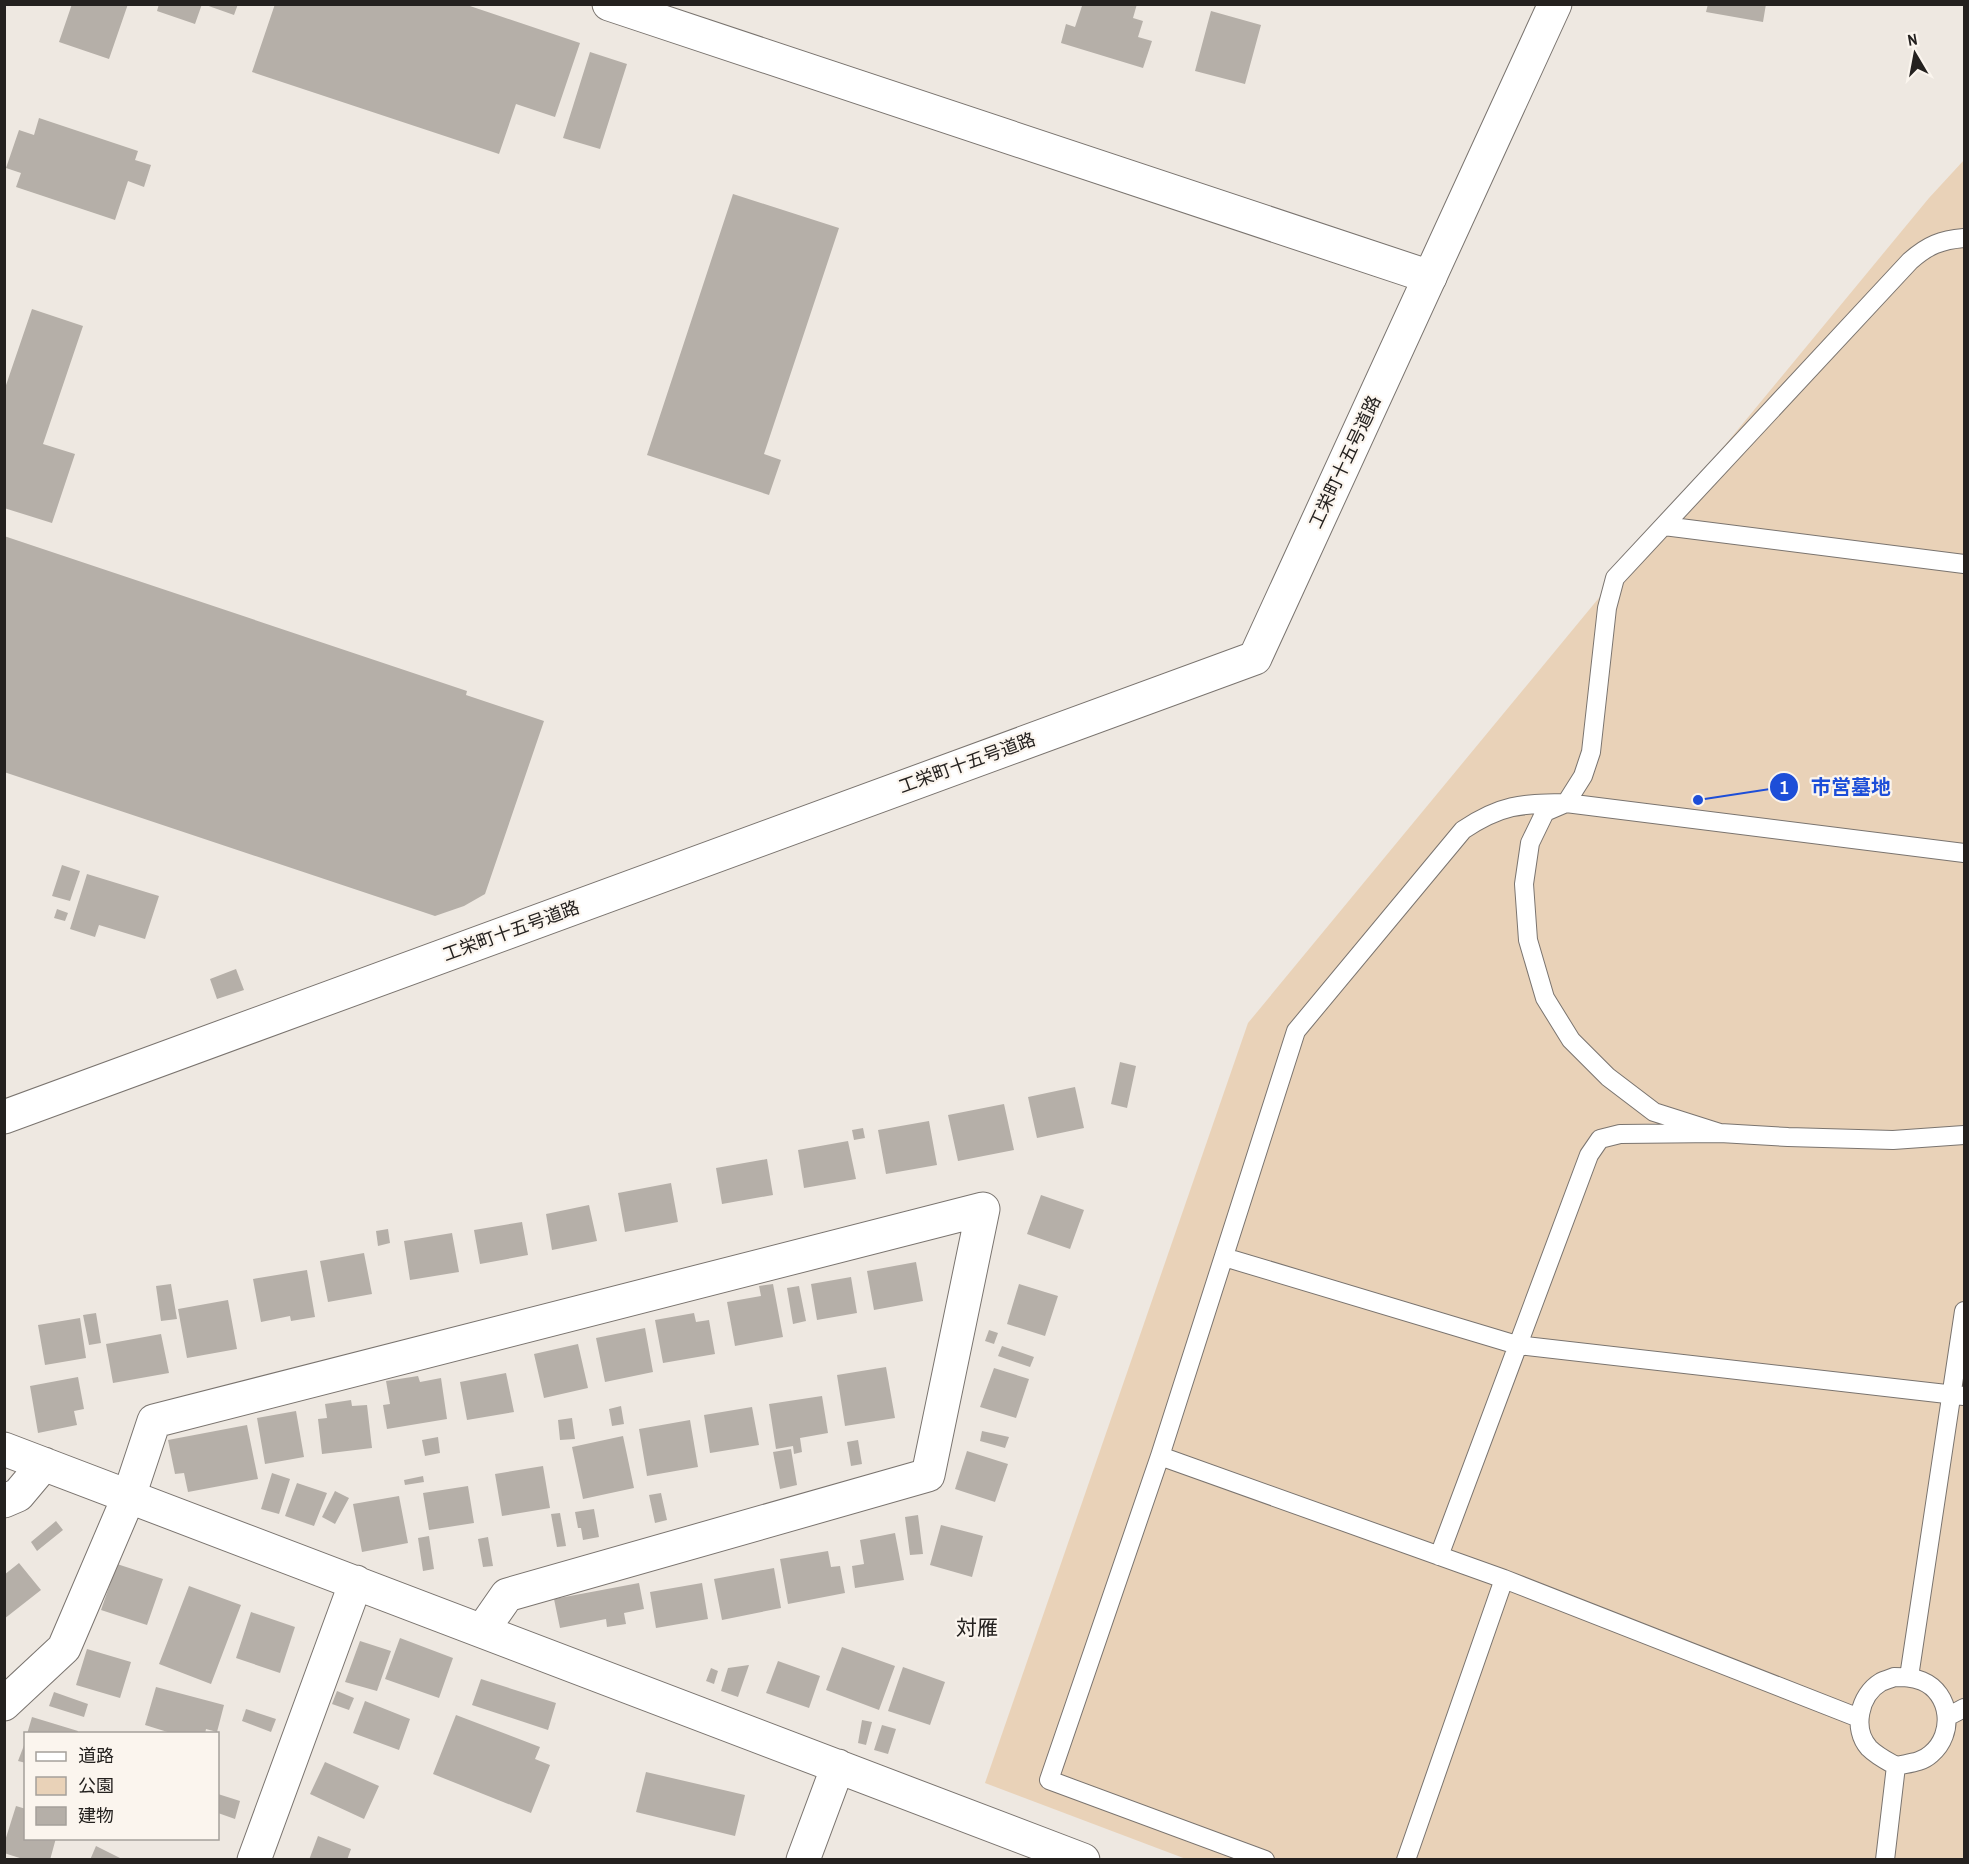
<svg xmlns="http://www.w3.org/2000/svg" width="1969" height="1864" font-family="'Archivo Narrow','Noto Sans JP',sans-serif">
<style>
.green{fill:#e9d2b8}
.building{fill:#b5afa8}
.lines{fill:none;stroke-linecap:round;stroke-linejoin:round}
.lane-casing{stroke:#7a746f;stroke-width:20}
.street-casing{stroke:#7a746f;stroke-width:35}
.secondary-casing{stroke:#7a746f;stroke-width:35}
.lane{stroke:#fff;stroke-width:18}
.street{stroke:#fff;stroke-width:33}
.secondary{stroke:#fff;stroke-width:33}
.labels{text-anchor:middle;stroke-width:4.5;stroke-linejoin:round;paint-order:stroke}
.street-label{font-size:18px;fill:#24211f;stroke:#fbf5ee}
.quarter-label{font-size:21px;fill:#24211f;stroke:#fbf5ee}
.leader{fill:none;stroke:#1d4ed8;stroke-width:2}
.callout-dot{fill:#1d4ed8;stroke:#fbf5ee;stroke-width:2}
.mark-label{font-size:18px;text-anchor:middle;font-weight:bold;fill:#fff}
.callout-label{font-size:20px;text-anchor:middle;font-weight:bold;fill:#1d4ed8;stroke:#fbf5ee;stroke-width:4.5;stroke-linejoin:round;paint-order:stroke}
</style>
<rect width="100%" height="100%" fill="#eee8e1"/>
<!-- green -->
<path class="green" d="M1964,160V1859H1186L985,1783L1248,1023L1929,198Z"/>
<!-- building -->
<path class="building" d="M72,4H128L109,59L59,42Z
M159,4H202L195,24L157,11Z
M203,4H238L234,15Z
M275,4H464L580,43L555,117L516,104L499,154L252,72Z
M1077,4H1137L1133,18L1143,21L1138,37L1152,41L1143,68L1061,43L1066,24L1075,27L1082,6Z
M1708,4H1766L1763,22L1706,12Z
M1211,11L1261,25L1245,84L1195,71Z
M590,52L627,64L600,149L563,138Z
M39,118L138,151L135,160L151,165L144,187L128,181L115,220L16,187L21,173L6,168L19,130L34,135Z
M733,194L839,228L764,454L781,460L769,495L647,455Z
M32,309L83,326L43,444L75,454L52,523L4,508V391Z
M4,536L467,691L466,695L544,721L485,894L464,906L435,916L4,772Z
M62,865L80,871L70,901L52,896Z
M87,874L159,896L145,939L99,925L95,937L70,929Z
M57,909L68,913L65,921L54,918Z
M236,969L244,990L217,999L210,979Z
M1120,1062L1136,1066L1127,1108L1111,1104Z
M1075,1087L1084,1128L1037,1138L1028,1097Z
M1004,1104L1014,1150L958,1161L948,1115Z
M929,1121L937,1165L886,1174L878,1130Z
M863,1128L865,1138L854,1140L852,1130Z
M848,1141L856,1179L804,1188L798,1150Z
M767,1159L773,1195L722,1204L716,1168Z
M671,1183L678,1222L625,1232L618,1193Z
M1041,1195L1084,1210L1070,1249L1027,1234Z
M589,1205L597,1241L552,1250L546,1214Z
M522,1222L528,1255L480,1264L474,1230Z
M388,1229L390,1243L378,1246L376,1231Z
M452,1233L459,1272L410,1280L404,1241Z
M364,1253L372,1294L328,1302L320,1261Z
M916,1262L923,1301L874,1310L867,1271Z
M307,1270L315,1317L291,1321L290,1316L261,1322L253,1279Z
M851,1277L857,1313L817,1320L811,1284Z
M171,1284L177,1319L161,1321L156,1286Z
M773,1284L783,1337L735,1346L727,1302L761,1296L759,1286Z
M1019,1284L1058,1296L1045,1336L1007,1324Z
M799,1286L806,1321L793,1324L787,1288Z
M228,1300L237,1349L187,1358L178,1309Z
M96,1313L101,1343L89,1345L83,1315Z
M694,1313L696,1322L709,1320L715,1354L663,1363L655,1320Z
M80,1318L86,1358L45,1365L38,1325Z
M645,1328L653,1372L605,1382L596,1338Z
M989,1330L998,1333L994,1344L985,1341Z
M161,1334L169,1373L113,1383L106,1344Z
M578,1344L588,1388L544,1398L534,1354Z
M1002,1346L1034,1357L1030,1367L998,1356Z
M886,1367L895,1418L845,1426L837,1375Z
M994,1368L1029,1379L1016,1418L980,1407Z
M506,1373L514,1412L467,1420L460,1382Z
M418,1376L420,1382L441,1378L447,1419L387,1429L383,1405L390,1404L386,1381Z
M78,1377L84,1409L74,1411L77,1425L38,1433L30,1386Z
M822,1396L828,1433L800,1438L802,1452L794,1454L793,1446L776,1449L769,1404Z
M351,1400L352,1406L367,1405L372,1448L322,1454L318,1419L327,1418L325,1404Z
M621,1406L624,1424L612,1426L609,1409Z
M752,1407L759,1445L710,1453L704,1415Z
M296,1411L304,1457L265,1464L257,1418Z
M572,1418L575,1439L560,1440L558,1420Z
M690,1420L698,1467L647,1476L639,1429Z
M247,1425L258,1479L188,1492L184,1473L175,1474L168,1440Z
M982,1431L1009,1437L1005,1448L980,1441Z
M623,1436L634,1488L583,1499L572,1447Z
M438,1437L440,1453L425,1456L422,1440Z
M858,1440L862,1464L851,1466L847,1442Z
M791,1449L797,1485L780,1489L773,1452Z
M967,1451L1008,1464L995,1502L955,1489Z
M543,1466L550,1508L502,1516L495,1474Z
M272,1473L290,1479L279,1514L261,1509Z
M423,1476L424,1482L405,1485L404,1480Z
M297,1483L327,1493L314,1526L285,1516Z
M468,1486L474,1523L429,1530L423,1493Z
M335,1491L349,1498L335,1524L322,1517Z
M661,1493L667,1520L655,1523L649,1495Z
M399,1496L408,1543L362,1552L353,1504Z
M594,1509L599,1537L583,1540L581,1528H578L575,1512Z
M560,1513L566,1546L557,1547L551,1514Z
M918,1515L923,1554L910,1555L905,1517Z
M56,1521L63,1530L37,1551L31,1542Z
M941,1525L983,1536L972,1577L930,1565Z
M895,1533L904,1580L855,1588L852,1566L864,1564L860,1540Z
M429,1536L434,1569L423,1571L418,1538Z
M488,1537L493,1566L483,1567L478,1539Z
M828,1551L831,1567L840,1566L845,1593L788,1604L780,1559Z
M19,1563L41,1590L4,1619V1575Z
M117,1564L163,1579L147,1625L101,1610Z
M774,1568L781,1608L722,1620L714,1579Z
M639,1583L644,1609L624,1613L626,1624L607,1627L606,1619L560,1628L554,1599Z
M702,1583L708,1619L656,1628L650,1592Z
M189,1586L241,1605L211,1684L159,1664Z
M251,1612L295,1627L280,1673L236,1658Z
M400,1638L453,1658L439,1698L385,1679Z
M360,1641L391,1651L377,1691L345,1682Z
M842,1647L895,1666L879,1710L826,1690Z
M87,1649L131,1662L120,1698L76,1685Z
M778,1661L820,1676L809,1708L766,1693Z
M749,1665L738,1697L721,1691L728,1668Z
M903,1667L945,1682L930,1725L888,1711Z
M711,1668L718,1671L714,1684L706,1681Z
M481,1679L556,1703L548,1730L472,1705Z
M156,1687L224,1705L217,1732L206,1729L205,1734H174L145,1725Z
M337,1691L354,1698L349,1710L332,1704Z
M54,1692L88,1704L84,1717L49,1706Z
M365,1701L410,1719L399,1750L353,1733Z
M246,1709L276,1719L271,1732L242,1721Z
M456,1715L540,1747L535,1759L550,1765L531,1813L433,1774Z
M32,1717L78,1731L77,1734H27Z
M862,1720L872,1722L866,1745L858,1743Z
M882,1725L896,1729L888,1754L874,1750Z
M26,1740V1763L18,1761Z
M325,1762L379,1786L364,1819L310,1794Z
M646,1772L745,1795L735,1836L636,1812Z
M218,1794L240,1801L235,1819L218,1813Z
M16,1806L26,1809V1838H56L50,1860H26L4,1853V1844Z
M318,1836L351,1849L347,1860H309Z
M96,1846L124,1860H90Z"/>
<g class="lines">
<defs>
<path id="lane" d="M1664,526L1964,564
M1720,1133L1654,1112L1608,1077L1571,1040L1545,998L1528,940L1524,884L1530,843L1545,812L1566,803L1583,776L1591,752L1607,608L1615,578L1910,261C1928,245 1941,240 1964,238
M1224,1257L1517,1345L1964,1396
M1160,1456L1504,1579L1859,1718
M1439,1556L1589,1155L1600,1139L1620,1134L1720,1133L1788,1137L1893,1140L1964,1135
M1894,1677C1904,1677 1912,1677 1922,1681C1951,1693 1955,1734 1931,1754C1921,1763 1909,1763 1896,1766C1887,1761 1877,1756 1869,1748C1852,1729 1859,1695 1881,1682C1885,1680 1890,1679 1894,1677Z
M1909,1677L1964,1311
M1947,1717L1964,1708
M1265,1860L1049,1780L1160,1456L1296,1031L1463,830C1502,804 1521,804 1566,803L1964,853
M1406,1860L1504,1579
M1885,1860L1896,1766"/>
<path id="street" d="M609,4L1430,277
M4,1449L1083,1860
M4,1501L18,1495L44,1464
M4,1704L64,1648L129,1496L154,1421L983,1209L928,1475L507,1595L482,1631
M254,1860L356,1582
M803,1860L838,1766"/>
<path id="secondary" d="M4,1117L1255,658L1555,4"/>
</defs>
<!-- lane casing -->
<use href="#lane" class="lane-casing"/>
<!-- street casing -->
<use href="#street" class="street-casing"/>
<!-- secondary casing -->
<use href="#secondary" class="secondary-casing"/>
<!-- lane -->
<use href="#lane" class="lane"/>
<!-- street -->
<use href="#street" class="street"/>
<!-- secondary -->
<use href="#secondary" class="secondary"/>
</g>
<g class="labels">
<!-- street labels -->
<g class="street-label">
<text transform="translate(1345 462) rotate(-65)" y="6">工栄町十五号道路</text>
<text transform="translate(967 763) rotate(-20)" y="6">工栄町十五号道路</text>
<text transform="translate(511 931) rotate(-20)" y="6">工栄町十五号道路</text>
</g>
<!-- quarter labels -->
<g class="quarter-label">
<text x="977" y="1635">対雁</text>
</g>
</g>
<!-- callouts -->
<path class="leader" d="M1698 800L1784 787"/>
<g class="callout-dot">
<circle cx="1698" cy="800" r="6"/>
<circle cx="1784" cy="787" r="15"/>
</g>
<g class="mark-label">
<text x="1784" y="794">1</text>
</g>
<g class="callout-label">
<text x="1851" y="794">市営墓地</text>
</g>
<!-- border -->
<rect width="1969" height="1864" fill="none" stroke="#24211f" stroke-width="12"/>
<!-- legend -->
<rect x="24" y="1732" width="195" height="108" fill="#fbf5ee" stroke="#a5a09b" stroke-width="1.5"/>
<rect x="36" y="1752" width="30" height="9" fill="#ffffff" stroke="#a5a09b" stroke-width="1.5"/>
<text x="78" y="1762" font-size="18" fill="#24211f">道路</text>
<rect x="36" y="1777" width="30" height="18" fill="#e9d2b8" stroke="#a5a09b" stroke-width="1.5"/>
<text x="78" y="1792" font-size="18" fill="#24211f">公園</text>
<rect x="36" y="1807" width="30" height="18" fill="#b5afa8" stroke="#a5a09b" stroke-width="1.5"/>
<text x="78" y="1822" font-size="18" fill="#24211f">建物</text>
<!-- north arrow -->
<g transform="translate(1915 54) rotate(350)" stroke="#fbf5ee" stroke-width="4.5" paint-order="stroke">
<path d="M0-4.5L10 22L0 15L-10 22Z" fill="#24211f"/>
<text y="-9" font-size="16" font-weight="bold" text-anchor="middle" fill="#24211f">N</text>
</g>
</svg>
